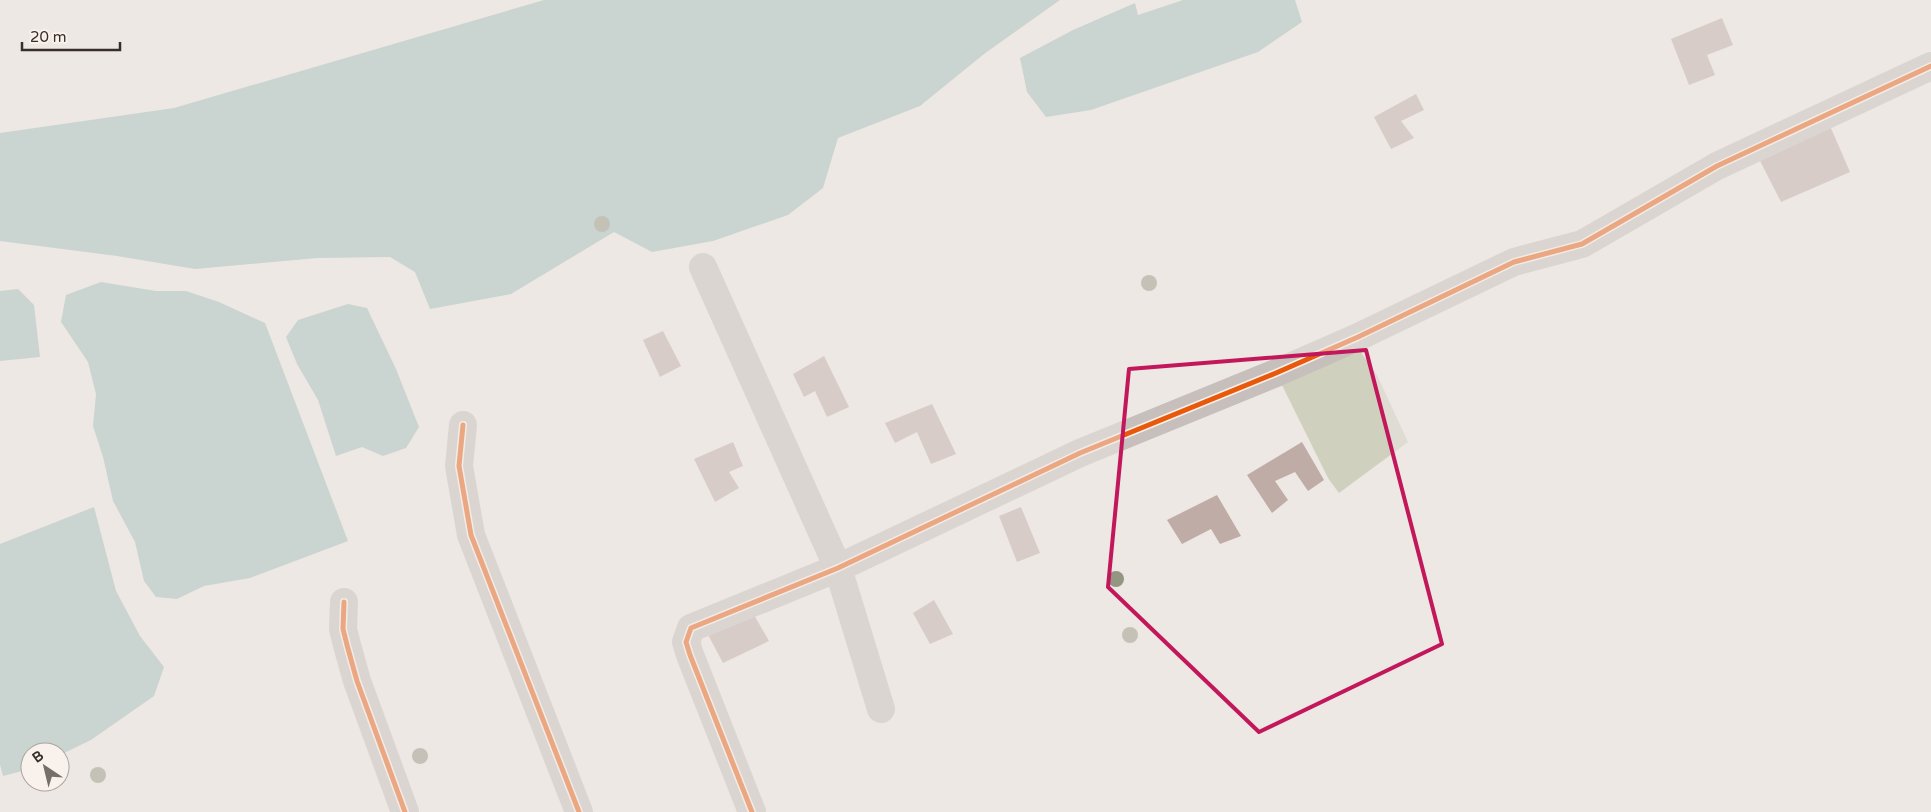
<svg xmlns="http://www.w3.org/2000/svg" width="1931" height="812" font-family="'Varela Round',sans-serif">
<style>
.green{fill:#cfd1be}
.water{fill:#a1bebb}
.building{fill:#bfaca6}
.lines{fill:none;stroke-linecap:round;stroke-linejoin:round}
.minor{stroke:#c6bfbb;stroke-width:28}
.cycleway-casing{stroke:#f9f1eb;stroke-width:8}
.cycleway{stroke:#e8590c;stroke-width:5}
.tree{fill:#939681}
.marked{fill:none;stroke:#c2185b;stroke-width:4;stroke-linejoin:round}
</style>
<rect width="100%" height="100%" fill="#ede8e3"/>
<!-- green -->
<path class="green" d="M1360,351L1377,375L1408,442L1339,493L1328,478L1276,373Z"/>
<!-- water -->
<path class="water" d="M544,0H1060L984,54L920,106L838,138L823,188L788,215L713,241L652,252L614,232L511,294L430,309L415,272L390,257L317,258L195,269L117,256L0,241V133L174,108Z
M1183,0H1295L1302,22L1258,52L1091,110L1046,117L1027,92L1020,58L1073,30L1135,3L1138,15Z
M101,282L156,291H186L219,302L265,323L348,541L250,578L204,586L177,599L156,597L144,581L135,542L113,501L103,457L93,426L96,394L88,362L61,322L66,295Z
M18,289L34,305L40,357L0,361V291Z
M348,304L367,308L396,369L419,427L406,448L383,456L362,447L336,456L318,400L297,364L286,337L298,320Z
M94,507L116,591L140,636L164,667L154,696L91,740L60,755V752H30V769L3,776L0,765V544Z"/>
<!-- building -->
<path class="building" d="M1722,18L1733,45L1707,55L1715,75L1689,85L1671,39Z
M1416,94L1424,110L1401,121L1414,138L1391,149L1374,117Z
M1827,119L1850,172L1781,202L1755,151Z
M663,331L681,366L660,377L643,340Z
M824,356L849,407L827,417L815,391L804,397L793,374Z
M932,404L956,454L931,464L917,432L895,443L885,423Z
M733,442L743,466L729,472L739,488L715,502L694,459Z
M1302,442L1324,480L1308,491L1295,472L1275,481L1288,500L1272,513L1247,475Z
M1217,495L1241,536L1220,544L1211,529L1182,544L1167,520Z
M1021,507L1040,553L1017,562L999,516Z
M934,600L953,634L930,644L913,613Z
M750,608L769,641L723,663L706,631Z"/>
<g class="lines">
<!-- minor -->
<path class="minor" d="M703,267L838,568L881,709
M463,425L459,466L471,535L579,812
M344,602L343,629L347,645L357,681L405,812
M752,812L690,655L686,642L691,628L838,568L1080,453L1276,373L1358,337L1514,262L1582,244L1717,166L1931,66"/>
<defs>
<path id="cycleway" d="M463,425L459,466L471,535L579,812
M344,602L343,629L347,645L357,681L405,812
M752,812L690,655L686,642L691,628L838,568L1080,453L1276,373L1358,337L1514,262L1582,244L1717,166L1931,66"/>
</defs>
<!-- cycleway casing -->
<use href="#cycleway" class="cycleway-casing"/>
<!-- cycleway -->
<use href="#cycleway" class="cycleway"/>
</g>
<!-- trees -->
<g class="tree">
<circle cx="602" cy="224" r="8"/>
<circle cx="1149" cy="283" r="8"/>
<circle cx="1116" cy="579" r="8"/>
<circle cx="1130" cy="635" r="8"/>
<circle cx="420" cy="756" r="8"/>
<circle cx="98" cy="775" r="8"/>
</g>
<!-- marked area -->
<path d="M0 0H1931V812H0ZM1366,350L1442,644L1259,732L1108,587L1129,369Z" fill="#ede8e3" fill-opacity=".55" fill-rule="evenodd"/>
<path class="marked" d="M1366,350L1442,644L1259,732L1108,587L1129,369Z"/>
<!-- north arrow -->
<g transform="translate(45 767) rotate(325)"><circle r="24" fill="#f9f1eb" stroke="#aba39e"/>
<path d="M0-4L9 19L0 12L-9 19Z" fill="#776e6b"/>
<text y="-8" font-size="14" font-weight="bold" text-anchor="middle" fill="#372d2a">B</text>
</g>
<!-- scale -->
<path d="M22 42v8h98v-8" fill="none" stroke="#372d2a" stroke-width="2.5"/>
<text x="30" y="42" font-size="15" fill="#372d2a" stroke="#f9f1eb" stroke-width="4" paint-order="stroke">20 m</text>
</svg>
